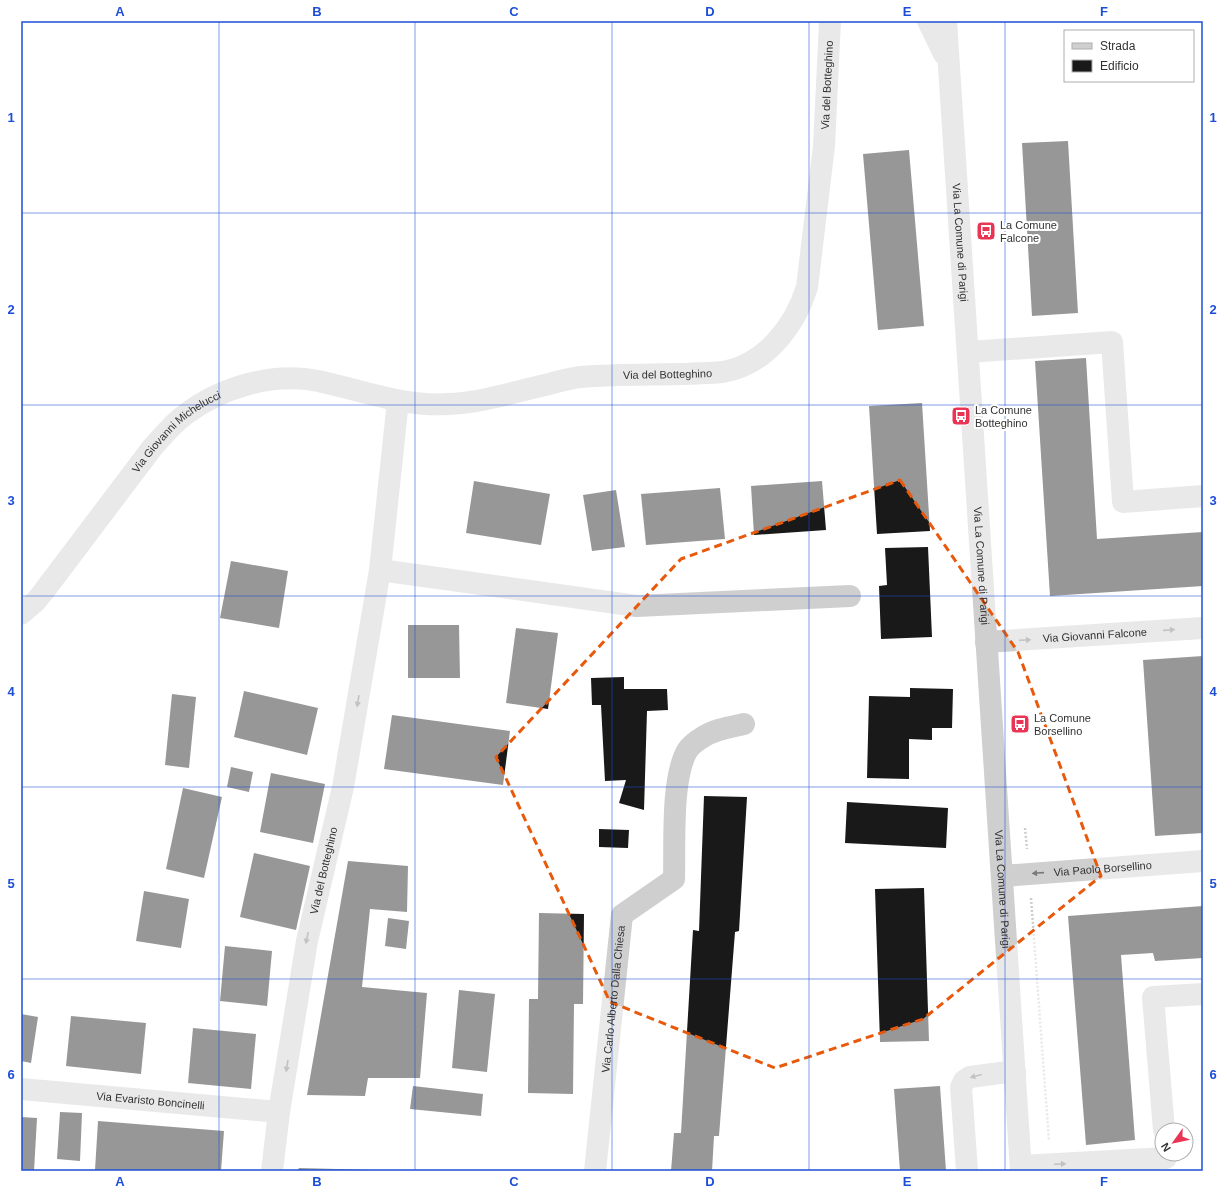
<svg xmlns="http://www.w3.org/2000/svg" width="1224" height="1192" font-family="Helvetica,sans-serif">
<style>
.building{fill:#191919}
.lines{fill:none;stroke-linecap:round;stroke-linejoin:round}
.path{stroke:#ccc;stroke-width:2.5;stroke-dasharray:2 2;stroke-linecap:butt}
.minor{stroke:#cfcfcf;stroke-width:22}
.oneway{fill:#797979}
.marked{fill:none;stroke:#e8590c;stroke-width:3;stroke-dasharray:8 5;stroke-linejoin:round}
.grid{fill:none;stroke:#1d4ed8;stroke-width:1;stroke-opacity:0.55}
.labels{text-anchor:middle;stroke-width:4;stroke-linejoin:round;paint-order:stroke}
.street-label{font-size:11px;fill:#323232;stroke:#fff}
.poi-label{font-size:11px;fill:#323232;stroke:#fff;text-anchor:start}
.neatline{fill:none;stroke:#1d4ed8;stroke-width:1.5}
.grid-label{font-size:13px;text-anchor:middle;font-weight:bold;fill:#1d4ed8}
</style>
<rect width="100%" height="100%" fill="#fff"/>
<!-- building -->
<path class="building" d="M1068,141L1078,313L1032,316L1022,143Z
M909,150L924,326L878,330L863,154Z
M1086,358L1097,539L1203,532V586L1050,596L1035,361Z
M922,403L930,531L877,534L869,406Z
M474,481L550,494L541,545L466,533Z
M822,481L826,530L754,535L751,486Z
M720,488L725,539L646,545L641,494Z
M616,490L625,547L592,551L583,495Z
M928,547L932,637L881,639L879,586L887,585L885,548Z
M231,561L288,571L279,628L220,618Z
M408,625H459L460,678H408Z
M516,628L558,633L548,709L506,703Z
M1203,656V833L1155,836L1143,660Z
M624,677V689H667L668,710L647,711L644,810L619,803L626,780L605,781L601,705H592L591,678Z
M910,688L953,689L952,728H932V740L909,739V779L867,778L869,696L910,697Z
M244,691L318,708L307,755L234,737Z
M172,694L196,697L189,768L165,765Z
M392,715L510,731L503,785L384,769Z
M231,767L253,772L249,792L227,787Z
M271,773L325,784L313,843L260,832Z
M183,788L222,797L204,878L166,869Z
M704,796L747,797L739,931L735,932L719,1136H714L712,1171H671L674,1133H681L693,930L699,931Z
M847,802L948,808L946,848L845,843Z
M599,829L629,830L628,848L599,847Z
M254,853L310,866L296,930L240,917Z
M348,861L408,866L407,912L370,909L362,987L427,993L420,1078H368L365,1096L307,1095Z
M924,888L929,1041L880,1042L875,889Z
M144,891L189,899L181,948L136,941Z
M1203,906V958L1155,961L1153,953L1121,955L1135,1140L1086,1145L1068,916Z
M539,913L584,914L583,1004H574L573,1094L528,1093L529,999H538Z
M388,918L409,921L406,949L385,946Z
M225,946L272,951L267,1006L220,1001Z
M459,990L495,994L487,1072L452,1068Z
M21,1014L38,1017L31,1063L21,1061Z
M71,1016L146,1023L141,1074L66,1066Z
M193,1028L256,1034L251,1089L188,1083Z
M413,1086L483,1094L481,1116L410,1109Z
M940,1086L946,1171H900L894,1089Z
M60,1112L82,1113L80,1161L57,1159Z
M21,1117L37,1118L34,1171H21Z
M98,1121L224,1131L221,1171L95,1170Z
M299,1168L375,1170V1171H297Z"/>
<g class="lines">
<!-- path -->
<path class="path" d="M1025,828L1027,849
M1031,898L1049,1141"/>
<!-- minor -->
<g class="minor">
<path d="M928,21L944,54"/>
<path id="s1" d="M946,21L1021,1171"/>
<path d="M968,352L1112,342L1123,502L1203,496"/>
<path d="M380,570L637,606L850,596"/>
<path id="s2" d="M21,614L36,601L44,591L152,448C163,436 173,423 186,414C222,387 273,372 318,381C361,390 403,407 448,404C480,403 514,392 545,385C557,382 569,378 581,377C628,373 675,376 723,372C765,365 795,326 807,287L824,146L830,21"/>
<path id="s3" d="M986,642L1203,628"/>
<path id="s4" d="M1003,876L1203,861"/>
<path id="s5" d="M21,1089L279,1112"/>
<path d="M1164,1130L1153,997L1203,994"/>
<path d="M1021,1166L1166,1158"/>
<path id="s6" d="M272,1171L279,1112L307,941L343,787L380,570L398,401"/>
<path id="s7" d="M595,1171L622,915L674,879C675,845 671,779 687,751C690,746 698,740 703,737C715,729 731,727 744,724"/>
<path d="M967,1171L961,1087L964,1081L970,1077L1015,1071"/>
</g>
</g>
<!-- one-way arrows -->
<defs><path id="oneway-solid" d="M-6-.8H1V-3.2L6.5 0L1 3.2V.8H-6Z"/></defs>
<g class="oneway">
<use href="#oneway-solid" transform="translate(1169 630) rotate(-4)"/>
<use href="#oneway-solid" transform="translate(1025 640) rotate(-3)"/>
<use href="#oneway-solid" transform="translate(358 701) rotate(100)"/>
<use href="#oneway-solid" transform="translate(1038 873) rotate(176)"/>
<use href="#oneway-solid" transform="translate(307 938) rotate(102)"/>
<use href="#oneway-solid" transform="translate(287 1066) rotate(99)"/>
<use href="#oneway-solid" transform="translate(976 1076) rotate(165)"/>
<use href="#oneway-solid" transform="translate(1060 1164) rotate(-2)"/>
</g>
<!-- marked area -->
<path d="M0 0H1224V1192H0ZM900,480L1018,652L1101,876L923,1019L775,1068L610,1002L496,757L681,559Z" fill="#fff" fill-opacity=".55" fill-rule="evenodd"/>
<path class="marked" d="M900,480L1018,652L1101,876L923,1019L775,1068L610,1002L496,757L681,559Z"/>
<!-- grid -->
<path class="grid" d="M219,21V1171M415,21V1171M612,21V1171M809,21V1171M1005,21V1171M21,213H1203M21,405H1203M21,596H1203M21,787H1203M21,979H1203"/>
<!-- icons -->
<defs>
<symbol id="bus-square" viewBox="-11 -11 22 22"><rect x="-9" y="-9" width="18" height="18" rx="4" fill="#e93454" stroke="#fff"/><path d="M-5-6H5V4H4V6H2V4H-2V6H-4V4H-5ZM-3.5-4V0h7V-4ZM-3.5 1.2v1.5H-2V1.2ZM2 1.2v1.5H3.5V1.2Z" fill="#fff"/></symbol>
</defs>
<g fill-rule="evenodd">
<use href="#bus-square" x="975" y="220" width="22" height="22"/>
<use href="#bus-square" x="950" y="405" width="22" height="22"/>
<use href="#bus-square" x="1009" y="713" width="22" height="22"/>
</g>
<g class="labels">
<!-- street labels -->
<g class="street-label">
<text dy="4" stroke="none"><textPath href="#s2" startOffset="1139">Via del Botteghino</textPath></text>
<text dy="4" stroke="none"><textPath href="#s1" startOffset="222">Via La Comune di Parigi</textPath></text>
<text dy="4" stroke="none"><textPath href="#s2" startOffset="755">Via del Botteghino</textPath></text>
<text dy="4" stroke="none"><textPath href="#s2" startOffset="241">Via Giovanni Michelucci</textPath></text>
<text dy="4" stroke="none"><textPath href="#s1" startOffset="546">Via La Comune di Parigi</textPath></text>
<text dy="4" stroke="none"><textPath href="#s3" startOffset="109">Via Giovanni Falcone</textPath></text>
<text dy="4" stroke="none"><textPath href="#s4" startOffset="100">Via Paolo Borsellino</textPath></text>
<text dy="4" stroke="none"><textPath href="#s6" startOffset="305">Via del Botteghino</textPath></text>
<text dy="4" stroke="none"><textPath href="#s1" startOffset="870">Via La Comune di Parigi</textPath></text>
<text dy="4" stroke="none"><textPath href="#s7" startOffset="173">Via Carlo Alberto Dalla Chiesa</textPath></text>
<text dy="4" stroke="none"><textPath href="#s5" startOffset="130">Via Evaristo Boncinelli</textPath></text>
</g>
<!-- poi labels -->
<g class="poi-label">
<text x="1000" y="229">La Comune<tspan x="1000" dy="13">Falcone</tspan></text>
<text x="975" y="414">La Comune<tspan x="975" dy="13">Botteghino</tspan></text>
<text x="1034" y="722">La Comune<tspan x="1034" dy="13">Borsellino</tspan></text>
</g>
</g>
<!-- border -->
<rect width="1224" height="1192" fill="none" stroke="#ffffff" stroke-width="44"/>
<!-- legend -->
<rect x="1064" y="30" width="130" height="52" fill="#ffffff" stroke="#adadad"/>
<rect x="1072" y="43" width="20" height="6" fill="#cfcfcf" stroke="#adadad"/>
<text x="1100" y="50" font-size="12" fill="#323232">Strada</text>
<rect x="1072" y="60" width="20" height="12" fill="#191919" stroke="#adadad"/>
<text x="1100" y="70" font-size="12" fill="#323232">Edificio</text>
<!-- north arrow -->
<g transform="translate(1174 1142) rotate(237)"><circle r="19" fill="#ffffff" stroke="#adadad"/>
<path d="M0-3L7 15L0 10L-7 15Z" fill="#e93454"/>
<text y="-6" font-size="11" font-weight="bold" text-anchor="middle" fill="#323232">N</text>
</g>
<rect x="22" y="22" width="1180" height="1148" class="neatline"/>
<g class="grid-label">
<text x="120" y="16">A</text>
<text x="317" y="16">B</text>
<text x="514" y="16">C</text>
<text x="710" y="16">D</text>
<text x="907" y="16">E</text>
<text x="1104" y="16">F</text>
<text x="11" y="122">1</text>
<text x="1213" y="122">1</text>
<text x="11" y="314">2</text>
<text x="1213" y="314">2</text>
<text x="11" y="505">3</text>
<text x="1213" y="505">3</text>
<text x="11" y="696">4</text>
<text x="1213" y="696">4</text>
<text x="11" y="888">5</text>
<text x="1213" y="888">5</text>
<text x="11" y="1079">6</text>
<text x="1213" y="1079">6</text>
<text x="120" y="1186">A</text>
<text x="317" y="1186">B</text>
<text x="514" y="1186">C</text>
<text x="710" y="1186">D</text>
<text x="907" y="1186">E</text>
<text x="1104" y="1186">F</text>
</g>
</svg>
